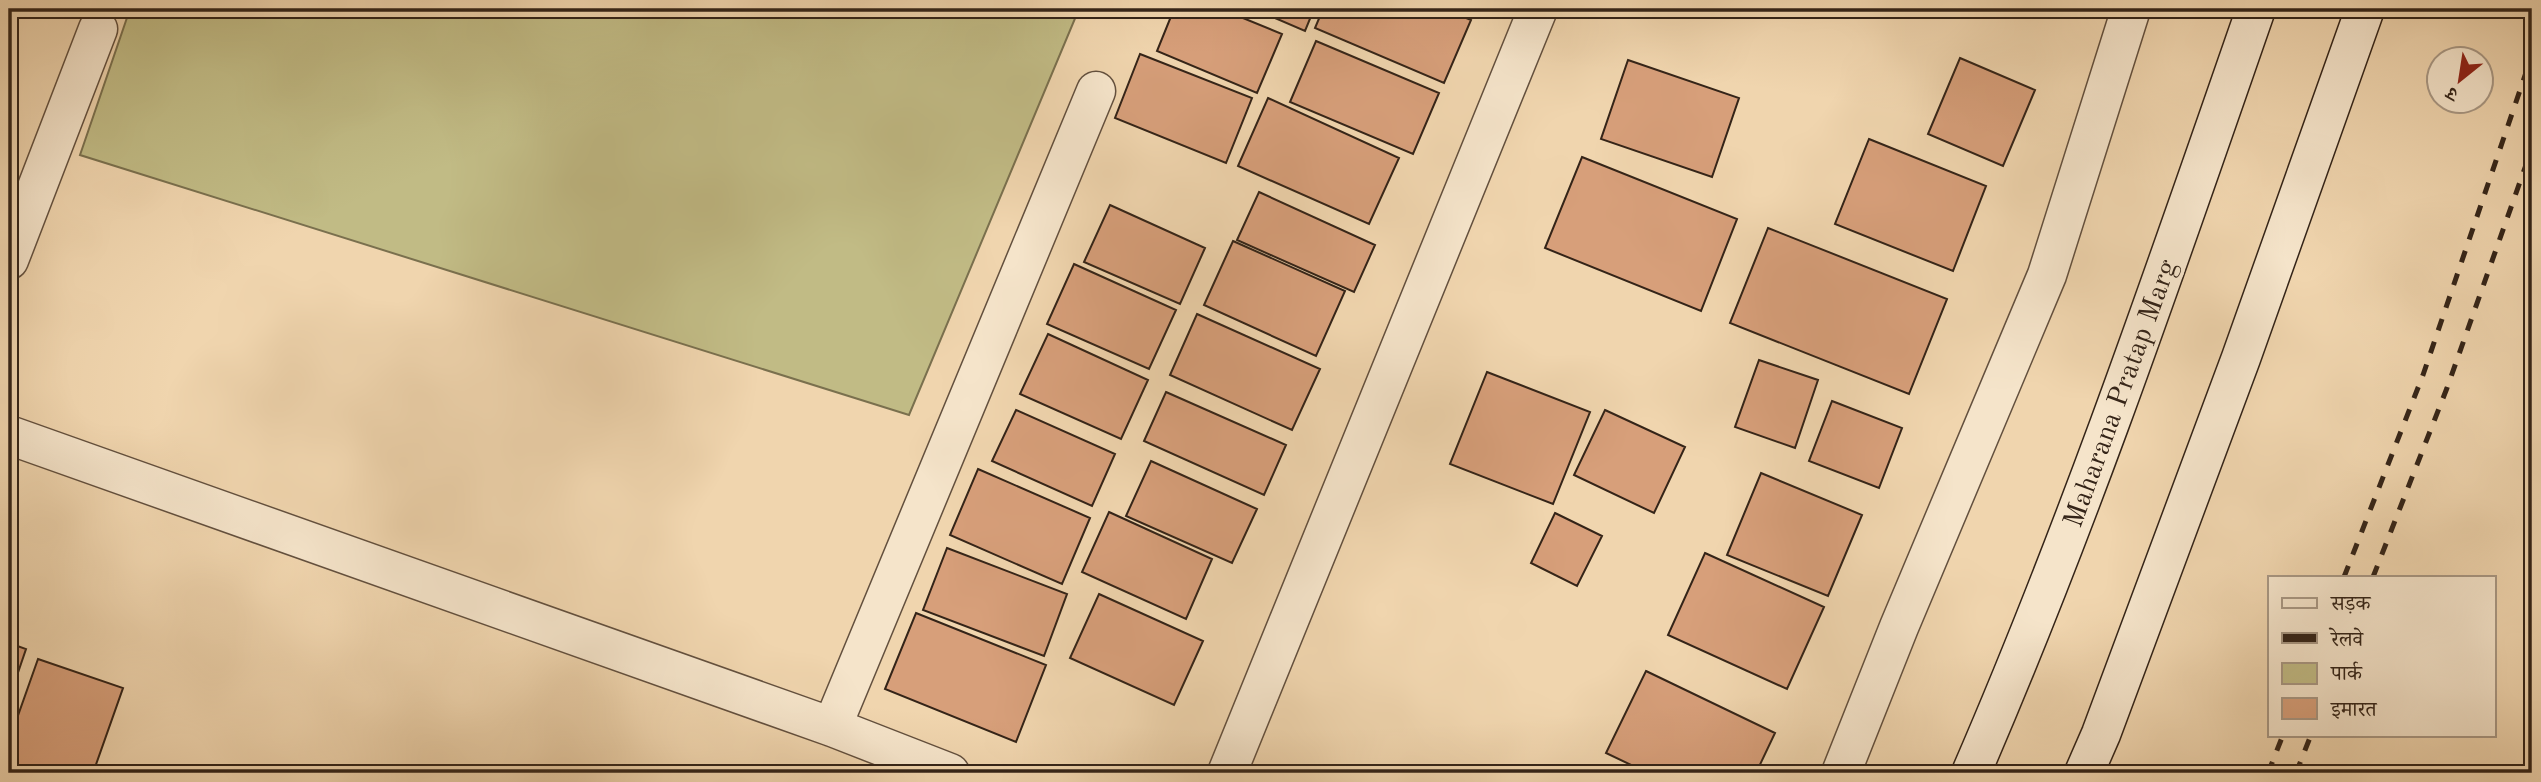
<svg xmlns="http://www.w3.org/2000/svg" width="2541" height="782" font-family="'Old Standard TT','Noto Serif Devanagari',serif">
<style>
.green{fill:#c1bb85;stroke:#7a704e;stroke-width:2}
.building{fill:#d79f7a;stroke:#342418;stroke-width:2}
.lines{fill:none;stroke-linecap:round;stroke-linejoin:round}
.street-casing{stroke:#63503e;stroke-width:41}
.secondary-casing{stroke:#342418;stroke-width:41}
.street{stroke:#f5e4ca;stroke-width:38}
.secondary{stroke:#f5e4ca;stroke-width:38}
.rail{stroke:#342418;stroke-width:5;stroke-dasharray:12 12;stroke-linecap:butt}
.labels{text-anchor:middle;stroke-width:7;stroke-linejoin:round;paint-order:stroke}
.street-label{font-size:28px;fill:#342418;stroke:#f5e4ca}
</style>
<rect width="100%" height="100%" fill="#f0d5ae"/>
<filter id="stains"><feTurbulence type="fractalNoise" baseFrequency=".00286" numOctaves="4"/><feColorMatrix values="0 0 0 0 .2 0 0 0 0 .09 0 0 0 0 .02 0 0 0 .5 -.17"/></filter>
<radialGradient id="worn" r=".72"><stop offset=".6" stop-color="#630" stop-opacity="0"/><stop offset="1" stop-color="#630" stop-opacity=".3"/></radialGradient>
<!-- green -->
<path class="green" d="M130,9H1079L909,415L80,155Z"/>
<!-- building -->
<path class="building" d="M1174,9H1221L1282,34L1257,93L1157,51Z
M1254,9H1314L1305,31Z
M1323,9H1445L1471,20L1444,83L1315,28Z
M1316,41L1439,93L1413,154L1290,102Z
M1140,54L1252,98L1226,163L1115,118Z
M1960,58L2035,90L2003,166L1928,134Z
M1628,60L1739,98L1712,177L1601,139Z
M1268,98L1399,158L1369,224L1238,166Z
M1869,139L1986,186L1953,271L1835,224Z
M1582,157L1737,219L1701,311L1545,248Z
M1259,192L1375,245L1354,292L1237,240Z
M1110,205L1205,248L1180,304L1084,262Z
M1768,228L1947,299L1909,394L1730,323Z
M1233,241L1345,291L1316,356L1204,305Z
M1074,264L1176,310L1149,369L1047,324Z
M1197,314L1320,369L1292,430L1170,375Z
M1048,334L1148,380L1121,439L1020,394Z
M1759,360L1818,380L1795,448L1735,427Z
M1487,372L1590,412L1553,504L1450,464Z
M1166,392L1286,445L1264,495L1144,441Z
M1832,401L1902,428L1879,488L1809,461Z
M1016,410L1115,454L1092,506L992,461Z
M1605,410L1685,447L1654,513L1574,475Z
M1151,461L1257,509L1232,563L1126,516Z
M978,469L1090,518L1062,584L950,535Z
M1761,473L1862,515L1828,596L1727,555Z
M1109,512L1212,559L1186,619L1082,572Z
M1555,513L1602,536L1577,586L1531,563Z
M947,548L1067,594L1044,656L923,610Z
M1705,553L1824,607L1787,689L1668,635Z
M1099,594L1203,641L1174,705L1070,658Z
M916,613L1046,665L1016,742L885,689Z
M9,643L26,649L9,699Z
M38,659L123,688L93,773H9V741Z
M1646,671L1775,733L1756,773H1648L1606,753Z"/>
<g class="lines">
<defs>
<path id="street" d="M9,260L98,29
M9,435L832,727L950,773
M832,727L1096,91
M1227,773L1538,9
M1841,773L1899,627L2047,275L2131,9"/>
<path id="secondary" d="M1971,773C2079,524 2167,265 2256,9
M2084,773L2101,734L2241,358L2365,9"/>
</defs>
<!-- street casing -->
<use href="#street" class="street-casing"/>
<!-- secondary casing -->
<use href="#secondary" class="secondary-casing"/>
<!-- street -->
<use href="#street" class="street"/>
<!-- secondary -->
<use href="#secondary" class="secondary"/>
<!-- rail -->
<path class="rail" d="M2344,577L2423,375L2532,55
M2373,577L2447,388L2532,148
M2268,773L2283,735
M2296,773L2311,735"/>
</g>
<g class="labels">
<!-- street labels -->
<g class="street-label">
<text transform="translate(2119 393) rotate(-70)" y="10">Maharana Pratap Marg</text>
</g>
</g>
<!-- margin -->
<rect width="2541" height="782" fill="none" stroke="#f0d5ae" stroke-width="35"/>
<rect x="10" y="10" width="2520" height="761" fill="none" stroke="#342418" stroke-width="3.5"/>
<rect x="18" y="18" width="2506" height="747" fill="none" stroke="#342418" stroke-width="2"/>
<!-- legend -->
<rect x="2268" y="576" width="228" height="161" fill="#f5e4ca" stroke="#a89783" stroke-width="2"/>
<rect x="2282" y="598" width="35" height="10" fill="#f5e4ca" stroke="#a89783" stroke-width="2"/>
<text x="2331" y="610" font-size="21" fill="#342418">सड़क</text>
<rect x="2282" y="633" width="35" height="10" fill="#342418" stroke="#a89783" stroke-width="2"/>
<text x="2331" y="646" font-size="21" fill="#342418">रेलवे</text>
<rect x="2282" y="663" width="35" height="21" fill="#c1bb85" stroke="#a89783" stroke-width="2"/>
<text x="2331" y="680" font-size="21" fill="#342418">पार्क</text>
<rect x="2282" y="698" width="35" height="21" fill="#d79f7a" stroke="#a89783" stroke-width="2"/>
<text x="2331" y="716" font-size="21" fill="#342418">इमारत</text>
<!-- north arrow -->
<g transform="translate(2460 80) rotate(210)"><circle r="33" fill="#f5e4ca" stroke="#a89783" stroke-width="2"/>
<path d="M0-5L12 26L0 18L-12 26Z" fill="#8f2418"/>
<text y="-10" font-size="19" font-weight="bold" text-anchor="middle" fill="#342418">उ</text>
</g>
<rect width="100%" height="100%" filter="url(#stains)"/>
<rect width="100%" height="100%" fill="url(#worn)"/>
</svg>
